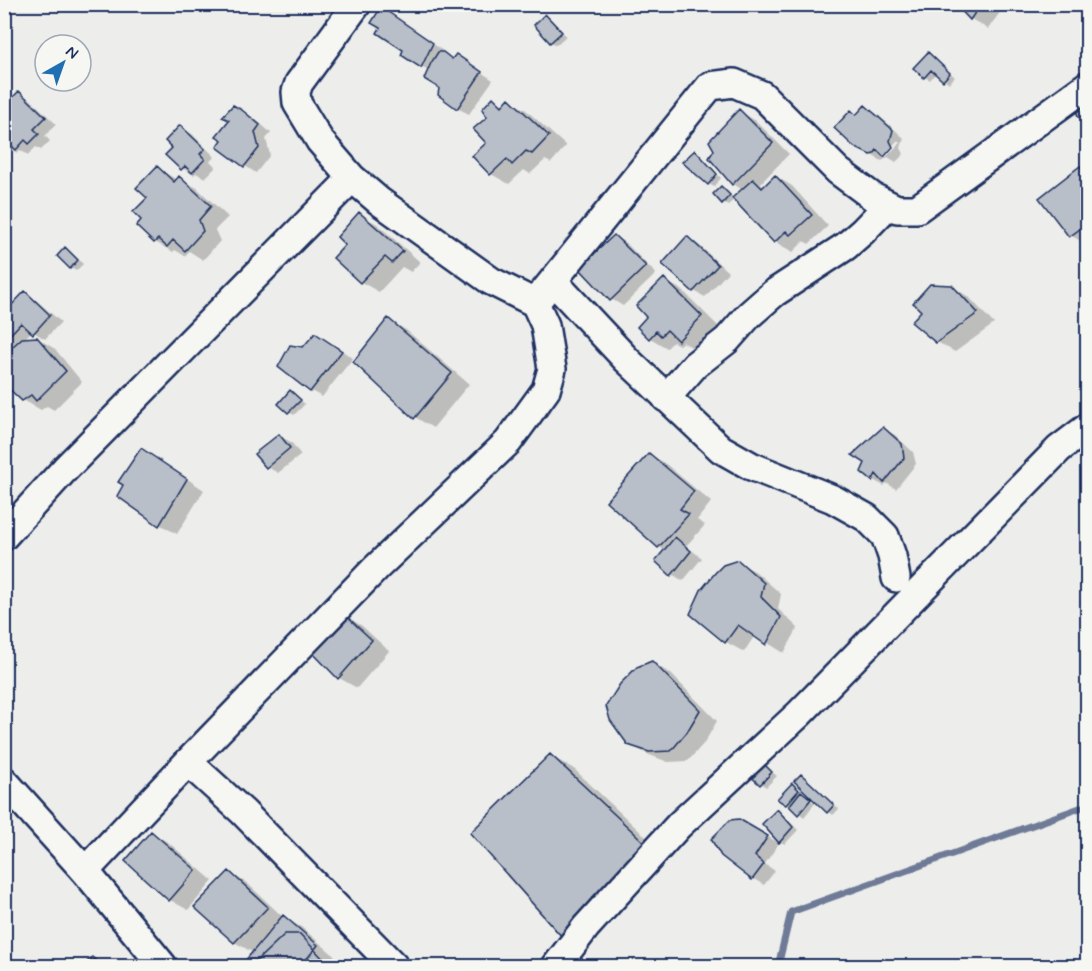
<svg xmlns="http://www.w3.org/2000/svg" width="1092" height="971" viewBox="0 0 1092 971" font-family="Mynerve,sans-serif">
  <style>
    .shadow { fill: #0003; fill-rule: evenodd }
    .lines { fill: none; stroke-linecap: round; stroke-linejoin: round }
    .stream { stroke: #6e7a96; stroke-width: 7 }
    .building { fill: #b9bfc8; stroke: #1b2f5e; stroke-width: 1.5 }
    .minor-casing { stroke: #1b2f5e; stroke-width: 32 }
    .minor { stroke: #f6f6f2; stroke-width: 27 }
  </style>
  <rect width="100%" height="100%" fill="#edeeec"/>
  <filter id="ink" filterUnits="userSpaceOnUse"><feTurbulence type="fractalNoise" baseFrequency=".0167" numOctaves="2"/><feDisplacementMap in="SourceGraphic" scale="12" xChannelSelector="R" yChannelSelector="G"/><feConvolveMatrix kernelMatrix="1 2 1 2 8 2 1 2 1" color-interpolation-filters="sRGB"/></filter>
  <g filter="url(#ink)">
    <path class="shadow" d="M957,4H1006L988,29L971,19Z
      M393,15L443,51L442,54L453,60L467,63L493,80L469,114L457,108L429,71L403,54L405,49Z
      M545,16L551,19L566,36L556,45L551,42Z
      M928,54L933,57L955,77L949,83L936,73L930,80L925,77Z
      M19,93L30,99L56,124L45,136L50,141L41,150L36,147L28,155L20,150L17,153L4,145V100L9,103Z
      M493,99L504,105L509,100L526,110L566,146L551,163L545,160L530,174L524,170L509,184L491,174L488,143Z
      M866,107L877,114L904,138L901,148L904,154L896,162L888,157L882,161L855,146L851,112L858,115ZM897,141L900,143L886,157H882Z
      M241,111L254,118L271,133L266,139L270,155L256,173L245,166L219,147Z
      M739,111L756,121L789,154L760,184L765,187L775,176L792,186L828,226L809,244L804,241L793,252L775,242L735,199L728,205L723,202L721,188L734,198L743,190L733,184Z
      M180,127L192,134L215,157L210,161L216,167L205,178L196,173L194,175L182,168Z
      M695,152L700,155L721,178L714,187L709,184L685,162Z
      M157,168L177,180L179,178L197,188L228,217L215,230L220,241L203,260L189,251L185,256L175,250L173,252L155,242L143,220Z
      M1081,168L1088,172V245L1070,235Z
      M359,214L377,224L420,262L411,272L402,267L379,292L361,282L335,258L347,244Z
      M614,236L626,243L656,274L623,306L611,299Z
      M688,238L699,245L728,272L705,297L694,291Z
      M65,249L71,252L83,264L76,271L71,268Z
      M664,280L682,290L719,327L696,350L683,342L679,345L673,342L667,348L650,338Z
      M951,286L969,297L994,324L955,352L937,342Z
      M25,293L36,300L61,322L45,339L32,331L23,340L37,338L55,349L82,382L54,410L47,406L41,410L23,400L4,382L13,359V352L4,347V315Z
      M389,320L406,330L469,384L433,428L415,417Z
      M327,341L353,358L322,397L311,391L303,348Z
      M291,392L305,404L294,415L289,412Z
      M884,429L895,435L913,452L916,464L896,489L886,483L884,486L873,480Z
      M279,436L291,442L301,455L278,473L267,467Z
      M142,450L159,460L204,490L177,534L159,524Z
      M650,454L667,465L711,502L697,520L705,525L686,546L702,558L683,581L672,574L666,551L659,547Z
      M738,562L756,572L781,594L778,609L798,628L784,653L755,635L744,652L726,642L692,614Z
      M344,615L362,626L389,651L357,688L339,678Z
      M652,663L670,673L717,721L705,742L688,761L668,762L647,754L629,744Z
      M551,756L574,769L667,857L587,950L564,936Z
      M760,762L777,776L766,787L749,773Z
      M806,779L839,809L833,815L817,801L804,817L780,798L792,784L813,802L815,800Z
      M777,811L782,814L798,830L785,844L780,842L765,824Z
      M739,820L779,843L765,864L775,871L764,885L752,878Z
      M152,833L169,843L213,881L188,910L170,900L127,861Z
      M229,873L247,883L284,918L301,927L335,956L331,961L337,966H253L247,961L254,953L234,942Z"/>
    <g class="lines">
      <path class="stream" d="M778,966L791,912L1088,805"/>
    </g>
    <path class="building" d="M955,4H981L970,20Z
      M381,7L433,43L421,68L401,55L403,50L377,33L380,28L371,23Z
      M545,14L562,32L550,43L534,25Z
      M438,52H443L452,59L456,54L482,72L457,109L438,95L439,88L424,79L431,63Z
      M928,52L950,73L943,81L931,70L924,78L913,68Z
      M1088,78V119L1078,117L1076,109Z
      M19,91L46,117L34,129L39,134L29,144L25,140L16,150L9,143L4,148V100L7,103Z
      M493,97L502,106L509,98L549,136L532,154L526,151L512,165L507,159L490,175L472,156L486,143L473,129L487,117L482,109Z
      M233,105L242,110L260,125L255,132L259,148L244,167L217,147L222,140L216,136L229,120L222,117Z
      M865,105L893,130L890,141L893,147L884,157L877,150L874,154L870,155L854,147L834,128L851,110L856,115Z
      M739,109L773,143L732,185L709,158L714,150L709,141Z
      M180,125L205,149L200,154L205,159L192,173L185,166L181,170L165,155L172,148L165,141Z
      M695,150L717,174L708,185L682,162Z
      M157,166L174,182L179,176L211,206L199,220L203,231L185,251L173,240L167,247L158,239L154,243L136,226L141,220L133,212L147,198L136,188Z
      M1080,166L1088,175V223L1069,237L1039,198Z
      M775,175L812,215L790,235L786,231L774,243L732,198L753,179L762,188Z
      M721,186L730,195L722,204L713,194Z
      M359,212L403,251L392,263L385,257L360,283L333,258L345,245L337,237Z
      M614,235L646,266L610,301L579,268Z
      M687,236L718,265L693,292L662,264Z
      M65,247L78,260L70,269L57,256Z
      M664,278L702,316L678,341L667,330L661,336L656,331L649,339L637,327L646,317L636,306Z
      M930,284L952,285L978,313L936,343L911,322L921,311L913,303Z
      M25,291L50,315L33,334L21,323L4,341V313Z
      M388,318L452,373L414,419L353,362Z
      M315,333L342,351L310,392L278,367L290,345L303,347Z
      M37,337L66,371L36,401L31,395L22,401L4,384L6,373L4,372V354L11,357L12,347L22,338Z
      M290,390L301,400L288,413L278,404Z
      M883,427L902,444L904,458L884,483L876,474L872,481L861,472L865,463L852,455Z
      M279,434L290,448L266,468L254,454Z
      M141,448L187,479L159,526L117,496L123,485L118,482Z
      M649,453L694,491L680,509L689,514L658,548L606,501Z
      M675,537L691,551L671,576L655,561Z
      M738,560L764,583L761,597L781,617L766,645L738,625L725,643L690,614L701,590L715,573L723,565Z
      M344,614L372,640L338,679L307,647Z
      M652,661L700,710L687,732L671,751L649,752L628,745L610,720L606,706L620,684L637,667Z
      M550,754L644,842L563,938L470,833Z
      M760,760L772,772L760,785L747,773Z
      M801,774L834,805L827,813L794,781Z
      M792,783L799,790L786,805L777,799Z
      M801,791L811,799L798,815L789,806Z
      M777,809L793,827L779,843L762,824Z
      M739,819L768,836L755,856L764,864L752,880L721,856L711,839L730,820Z
      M151,831L196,870L169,901L125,861Z
      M229,871L268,907L234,943L194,907Z
      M283,915L318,945L301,966H251L245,961Z
      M285,934H300L327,963L325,966H251Z
      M92,957L103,966H90L86,963Z"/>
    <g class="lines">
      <g class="minor-casing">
        <path id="minor" d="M553,281L627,360L721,449L751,466L833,499L867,518L885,536L892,556L896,578
          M535,303L710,86L734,83L762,95L838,171L873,197L897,209H917L1088,85
          M666,398L695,365L727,340L749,315L774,293L846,246L863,231L888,205
          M4,536L65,469L352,178
          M188,762L243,812L394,966
          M4,781L85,871L163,966
          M85,871L188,762L376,568L508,442L546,390L552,369L545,325L535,303L491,281L379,201L352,178L320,141L297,103L296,92L299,83L357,4
          M556,966L586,927L679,825L799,714L1059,449L1088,427"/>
      </g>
      <use href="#minor" class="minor"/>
    </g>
  </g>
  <rect width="1092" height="971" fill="none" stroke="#f6f6f2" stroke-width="24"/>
  <rect x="12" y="12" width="1068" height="947" fill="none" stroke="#1b2f5e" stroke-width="2" filter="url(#ink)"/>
  <g transform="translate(63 63) rotate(40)"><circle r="28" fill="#f6f6f2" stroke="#9ea6b7" stroke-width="1.5"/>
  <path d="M0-4.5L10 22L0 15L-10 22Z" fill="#1f6fb2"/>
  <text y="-9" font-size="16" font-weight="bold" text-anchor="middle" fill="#1b2f5e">N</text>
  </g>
</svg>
